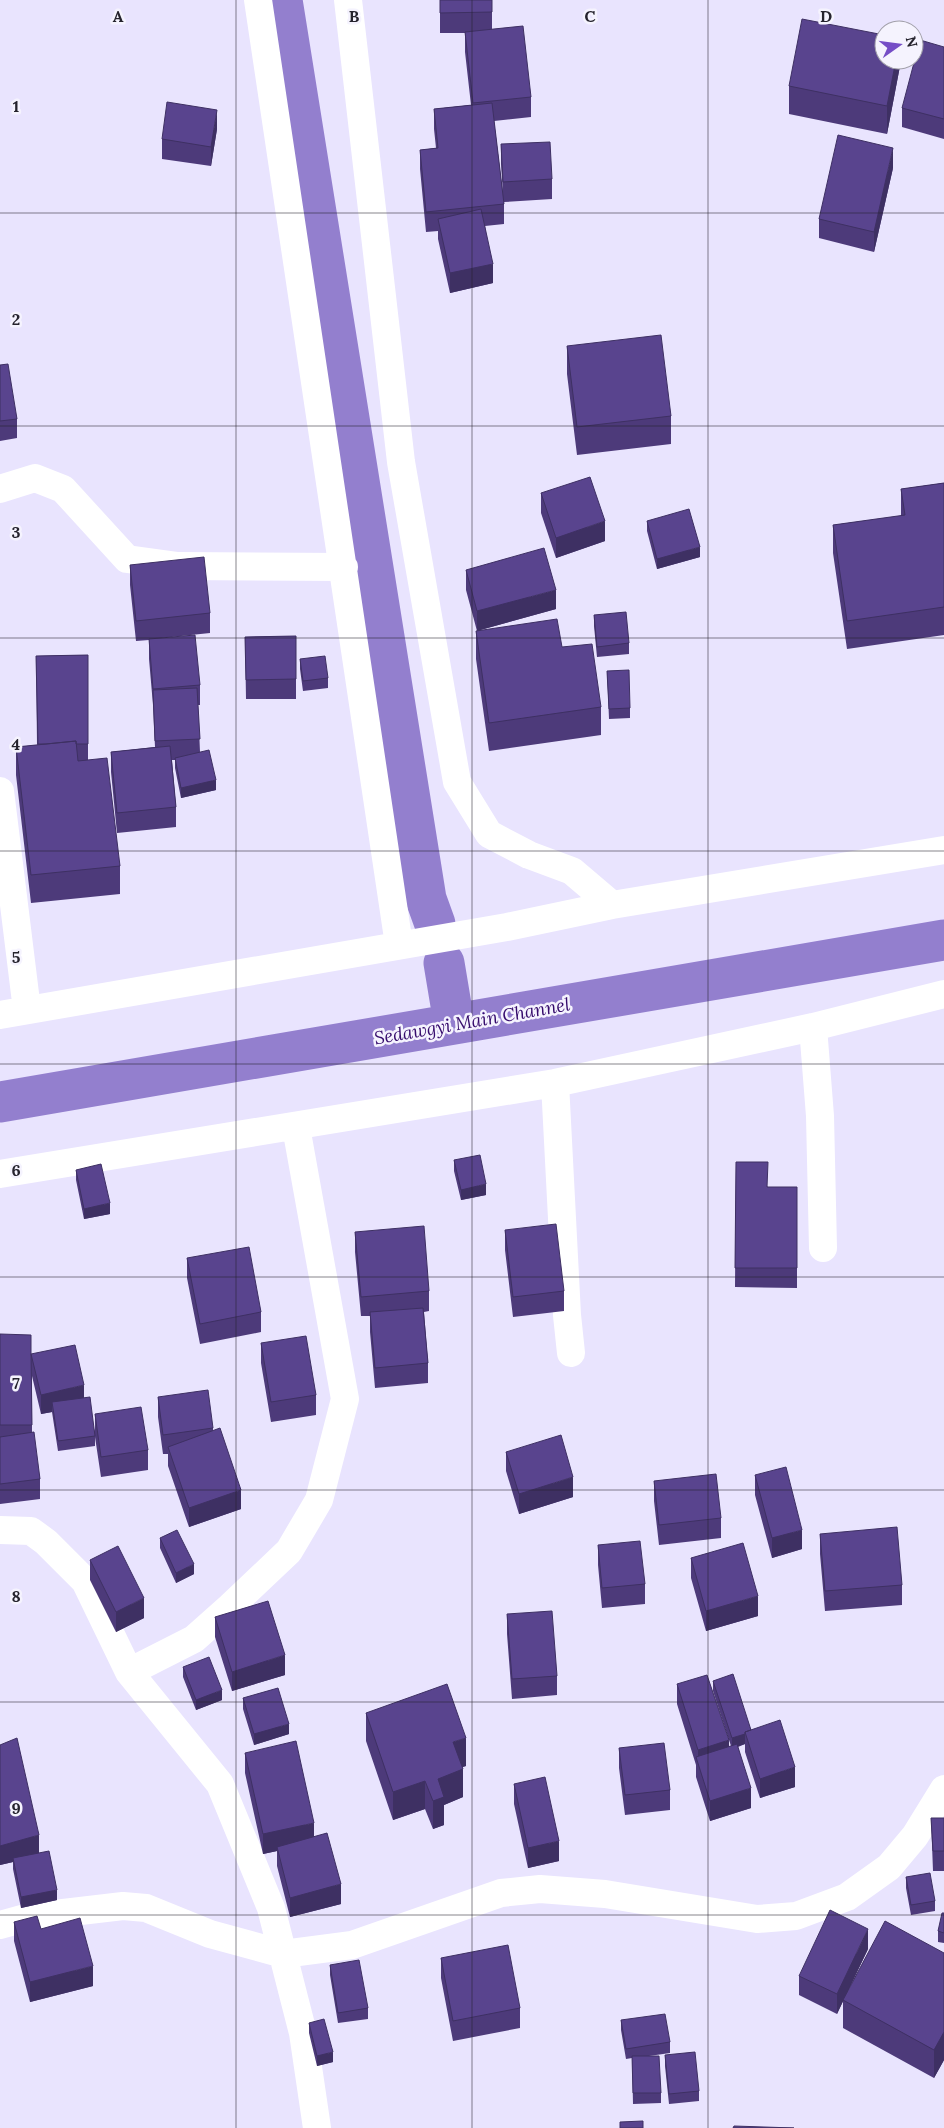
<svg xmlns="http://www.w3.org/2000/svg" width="944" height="2128" viewBox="0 0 944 2128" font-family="Lora,serif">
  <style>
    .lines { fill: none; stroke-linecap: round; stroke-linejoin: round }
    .canal { stroke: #937fce; stroke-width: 41 }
    .minor { stroke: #fff; stroke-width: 28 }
    .wall { fill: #4d3a7a }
    .shaded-wall { fill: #3e3063 }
    .building { fill: #59448e; stroke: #3e3063 }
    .grid { fill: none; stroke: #25232d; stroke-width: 1; stroke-opacity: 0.55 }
    .labels { text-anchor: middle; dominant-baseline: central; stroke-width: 5; stroke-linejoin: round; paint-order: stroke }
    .water-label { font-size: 18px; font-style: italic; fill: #350b6c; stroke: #f5f3fe }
    .grid-label { font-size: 16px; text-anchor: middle; font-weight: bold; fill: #25232d; stroke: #f5f3fe; stroke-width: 5; stroke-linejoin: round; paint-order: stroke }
  </style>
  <rect width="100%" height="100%" fill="#e9e4fe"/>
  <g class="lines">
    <path class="canal" d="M282,0L426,899L435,924
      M444,963L454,1023
      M0,1102L944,940"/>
    <path class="minor" d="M258,0L399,945
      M348,0L401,462L457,782L489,834L529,855L572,871L612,905
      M0,489L35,478L63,489L127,559L178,566L344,567
      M0,791L27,1010
      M0,1015L507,927L612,905L944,850
      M813,1027L820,1116L823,1248
      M555,1083L567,1315L571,1353
      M0,1174L555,1083L813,1027L944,994
      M0,1530L31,1531L46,1542L85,1581L129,1672L220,1784L271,1908L303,2033L317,2128
      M129,1672L194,1639L230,1607L289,1551L319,1500L345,1399L296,1127
      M0,1925L29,1917L123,1906L146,1908L210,1934L283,1954L352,1945L501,1893L540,1889L605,1894L757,1919L796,1916L847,1897L889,1867L915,1836L944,1789"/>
  </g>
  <path class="wall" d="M440,0H492V29L531,97V117L494,121L503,194L501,164V144L552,179V199L504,202V224L485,226L493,283L450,293L438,239V231L426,232L420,169V150L436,148L434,129V109L471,105L465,52V33H440Z
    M944,47V139L902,127V108Z
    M900,60V66L887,134L789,114V86Z
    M217,129L211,166L162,159V139Z
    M893,168L874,252L819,238V219Z
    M567,346L671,416V444L577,455L567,374Z
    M0,365L17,419V438L0,441Z
    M944,483V635L847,649L833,553V525L901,516V489Z
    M541,493L605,541L556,558L541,513Z
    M647,521L700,557L657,569L647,531Z
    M130,565L210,613V633L162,638L200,685V705H198L200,752L216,790L181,798L175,768V760H172L176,807V827L117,833L111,772V752L155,747L153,705L149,659V640L136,641L130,585Z
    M466,570L556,609L480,630L562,647L601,707V735L489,751L476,659V631H477L466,590Z
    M594,615L629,643V654L597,657L594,626Z
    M296,636V699H246L245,637Z
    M88,655V760L120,866V894L31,903L16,775V747L37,745L36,656Z
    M300,659L328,678V688L303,691L300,669Z
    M607,671L630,708V718L609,719Z
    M454,1160L486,1195L461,1200L454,1171Z
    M736,1162L768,1187H797V1288L735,1287Z
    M76,1170L110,1214L84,1219L76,1180Z
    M505,1230L564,1291V1311L513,1317L505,1250Z
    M355,1232L429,1291V1311L424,1312L428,1363V1383L375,1388L370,1332V1316H361L355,1252Z
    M187,1258L261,1312V1332L200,1344L187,1278Z
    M0,1334L31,1354L84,1398L95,1432V1414L148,1450V1470L101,1477L95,1437V1446L58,1451L52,1412L41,1414L32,1376V1433L40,1479V1499L0,1504Z
    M261,1343L316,1395V1415L271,1422L261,1363Z
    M158,1397L213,1428V1431L241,1509L189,1527L168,1466V1454H163L158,1417Z
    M506,1452L573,1497L519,1514L506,1471Z
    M755,1475L802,1549L772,1558L755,1495Z
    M654,1481L721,1518V1538L659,1545L654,1501Z
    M820,1534L902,1585V1605L825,1611L820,1554Z
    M160,1538L194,1574L176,1583L160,1548Z
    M598,1545L645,1584V1604L602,1608L598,1565Z
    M691,1558L758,1616L706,1631L691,1578Z
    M90,1560L144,1618L116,1632L90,1580Z
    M507,1614L557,1676V1695L512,1699L507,1634Z
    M215,1617L285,1675L232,1691L215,1637Z
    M183,1667L222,1700L196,1710L183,1677Z
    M713,1681L795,1787L760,1798L745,1752V1744L738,1747L751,1808L710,1821L696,1777V1765L677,1704V1684L729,1747L731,1746L713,1691Z
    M243,1698L289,1734L254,1745L243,1709Z
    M366,1713L466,1766L462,1767L463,1797L444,1805V1825L433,1829L425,1809L393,1820L366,1741Z
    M0,1745L39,1853L57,1900L21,1908L13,1869V1862L0,1865Z
    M619,1748L670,1790V1810L625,1815L619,1768Z
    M245,1753L314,1836L341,1904L290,1917L277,1866V1851L263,1854L245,1773Z
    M514,1784L559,1861L528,1868L514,1804Z
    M931,1818H944V1871H933Z
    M906,1877L935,1901V1911L911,1915L906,1888Z
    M944,1913V1943L938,1942V1931Z
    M14,1922L93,1986L30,2002L14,1941Z
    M868,1949L848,1991L944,1953V2060L934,2078L843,2028V2001L837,2014L799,1995V1976Z
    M441,1958L520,2008V2028L453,2041L441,1978Z
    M330,1965L368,2008V2019L338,2023L330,1975Z
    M621,2020L670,2042V2053L649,2056L661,2093V2103L633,2104L632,2058L626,2059L621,2030Z
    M309,2023L333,2062L317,2066L309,2033Z
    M665,2055L699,2091V2101L669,2104L665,2066Z"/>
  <path class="shaded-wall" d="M896,60H900V66L887,134V106Z
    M217,110V129L211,166V147Z
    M893,148V168L874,252V232Z
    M493,264V283L450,293V273Z
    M605,521V541L556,558V538Z
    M700,547V557L657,569V559Z
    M556,590V609L477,631V611Z
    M216,780V790L181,798V788Z
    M486,1184V1195L461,1200V1190Z
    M110,1203V1214L84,1219V1209Z
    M84,1385V1405L52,1402V1412L41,1414V1395Z
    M573,1477V1497L519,1514V1494Z
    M241,1490V1509L189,1527V1508Z
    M802,1530V1549L772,1558V1538Z
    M194,1564V1574L176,1583V1573Z
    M758,1596V1616L706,1631V1611Z
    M144,1598V1618L116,1632V1612Z
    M285,1655V1675L232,1691V1672Z
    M222,1690V1700L196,1710V1700Z
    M289,1724V1734L254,1745V1734Z
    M745,1734V1744L732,1748V1738Z
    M466,1738V1766L453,1770V1742Z
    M729,1740V1760L698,1762V1750Z
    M795,1767V1787L760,1798V1779Z
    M463,1769V1797L444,1805V1825L433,1829V1801L438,1779Z
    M425,1781V1809L393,1820V1792Z
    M751,1788V1808L710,1821V1801Z
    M314,1823V1843L277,1847V1851L263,1854V1834Z
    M39,1835V1855L13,1858V1862L0,1865V1846Z
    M559,1841V1861L528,1868V1848Z
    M341,1884V1904L290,1917V1898Z
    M57,1890V1900L21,1908V1897Z
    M868,1929V1949L837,2014V1994Z
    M93,1966V1986L30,2002V1982Z
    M944,2032V2060L934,2078V2050Z
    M333,2052V2062L317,2066V2056Z"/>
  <path class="building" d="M440,0H492V12L440,13Z
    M802,19L884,35V60H896L887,106L789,86Z
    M523,26L531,97L473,103L465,32Z
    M920,40L944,47V119L902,108Z
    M167,102L217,110L211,147L162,139Z
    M492,103L504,204L426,212L420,150L438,148L434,109Z
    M838,135L893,148L874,232L819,219Z
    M550,142L552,179L503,182L501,144Z
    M481,209L493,264L450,273L438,219Z
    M661,335L671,416L577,427L567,346Z
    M8,364L17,419L0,421V365Z
    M590,477L605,521L556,538L541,493Z
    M944,483V607L847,621L833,525L905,515L901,489Z
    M689,509L700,547L657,559L647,521Z
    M544,548L556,590L477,611L466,570Z
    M204,557L210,613L136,621L130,565Z
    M626,612L629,643L597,647L594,615Z
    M557,619L562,647L592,644L601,707L489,723L476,631Z
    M195,635L200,685L153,689L149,639Z
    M296,636V679L246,680L245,637Z
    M88,655V744H76V741L46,744H38L36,656Z
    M325,656L328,678L303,681L300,659Z
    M629,670L630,708L609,709L607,671Z
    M197,688L200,739L155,741L153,690Z
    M76,741L78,761L107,758L120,866L31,875L16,747Z
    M170,746L176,807L117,813L111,752Z
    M209,750L216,780L181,788L175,758Z
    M480,1155L486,1184L461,1190L454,1160Z
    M736,1162H768L767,1187H797V1268H735Z
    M101,1164L110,1203L84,1209L76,1170Z
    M556,1224L564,1291L513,1297L505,1230Z
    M424,1226L429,1291L361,1297L355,1232Z
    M249,1247L261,1312L200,1324L187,1258Z
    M423,1308L428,1363L375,1368L370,1312Z
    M0,1334L31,1335V1354L75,1345L84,1385L41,1395L31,1354L32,1425H0Z
    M306,1336L316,1395L271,1402L261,1343Z
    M208,1390L213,1428L163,1435L158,1397Z
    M90,1397L95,1436L58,1441L52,1402Z
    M141,1407L148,1450L101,1457L95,1414Z
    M220,1428L241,1490L189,1508L168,1447Z
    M34,1432L40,1479L0,1484V1437Z
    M561,1435L573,1477L519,1494L506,1452Z
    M786,1467L802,1530L772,1538L755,1475Z
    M716,1474L721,1518L659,1525L654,1481Z
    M897,1527L902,1585L825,1591L820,1534Z
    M177,1530L194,1564L176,1573L160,1538Z
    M640,1541L645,1584L602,1588L598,1545Z
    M743,1543L758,1596L706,1611L691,1558Z
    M118,1546L144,1598L116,1612L90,1560Z
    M268,1601L285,1655L232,1672L215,1617Z
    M552,1611L557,1676L512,1679L507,1614Z
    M209,1657L222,1690L196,1700L183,1667Z
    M733,1674L751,1730L745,1732V1734L732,1738L713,1681Z
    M707,1675L729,1740L698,1750L677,1684Z
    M447,1684L466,1738L453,1742L463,1769L438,1779L444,1797L433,1801L425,1781L393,1792L366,1713Z
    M278,1688L289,1724L254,1734L243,1698Z
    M780,1720L795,1767L760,1779L745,1732Z
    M17,1738L39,1835L0,1846V1745Z
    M296,1741L314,1823L263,1834L245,1753Z
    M664,1743L670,1790L625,1795L619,1748Z
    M737,1744L751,1788L710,1801L696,1757Z
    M545,1777L559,1841L528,1848L514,1784Z
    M931,1818H944V1851H933Z
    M327,1833L341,1884L290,1898L277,1847Z
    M49,1851L57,1890L21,1897L13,1858Z
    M930,1873L935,1901L911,1905L906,1877Z
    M830,1910L868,1929L837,1994L799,1976Z
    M942,1913H944V1933L938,1931Z
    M37,1916L41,1929L80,1918L93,1966L30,1982L14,1922Z
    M885,1921L944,1953V2032L934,2050L843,2000Z
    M508,1945L520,2008L453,2021L441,1958Z
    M359,1960L368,2008L338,2013L330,1965Z
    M665,2014L670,2042L626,2049L621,2020Z
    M324,2019L333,2052L317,2056L309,2023Z
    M695,2052L699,2091L669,2094L665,2055Z
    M632,2056H659L661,2093H633Z
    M643,2121V2128H620V2122Z
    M734,2126L794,2128H733Z"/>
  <path class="grid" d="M236,0V2128M472,0V2128M708,0V2128M0,213H944M0,426H944M0,638H944M0,851H944M0,1064H944M0,1277H944M0,1490H944M0,1702H944M0,1915H944"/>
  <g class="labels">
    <g class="water-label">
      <text transform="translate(472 1021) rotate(-10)">Sedawgyi Main Channel</text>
    </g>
  </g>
  <g class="grid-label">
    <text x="118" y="22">A</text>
    <text x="354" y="22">B</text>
    <text x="590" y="22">C</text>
    <text x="826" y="22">D</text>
    <text x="16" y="112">1</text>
    <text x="16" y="325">2</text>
    <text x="16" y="538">3</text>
    <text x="16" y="750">4</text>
    <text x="16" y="963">5</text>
    <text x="16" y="1176">6</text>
    <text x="16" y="1389">7</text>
    <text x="16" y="1602">8</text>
    <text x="16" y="1814">9</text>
  </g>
  <g transform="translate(899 45) rotate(76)"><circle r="24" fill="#f5f3fe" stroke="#a2a0aa"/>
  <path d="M0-4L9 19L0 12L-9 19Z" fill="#754dc6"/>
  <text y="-8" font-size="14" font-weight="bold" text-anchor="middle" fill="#25232d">N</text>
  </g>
</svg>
